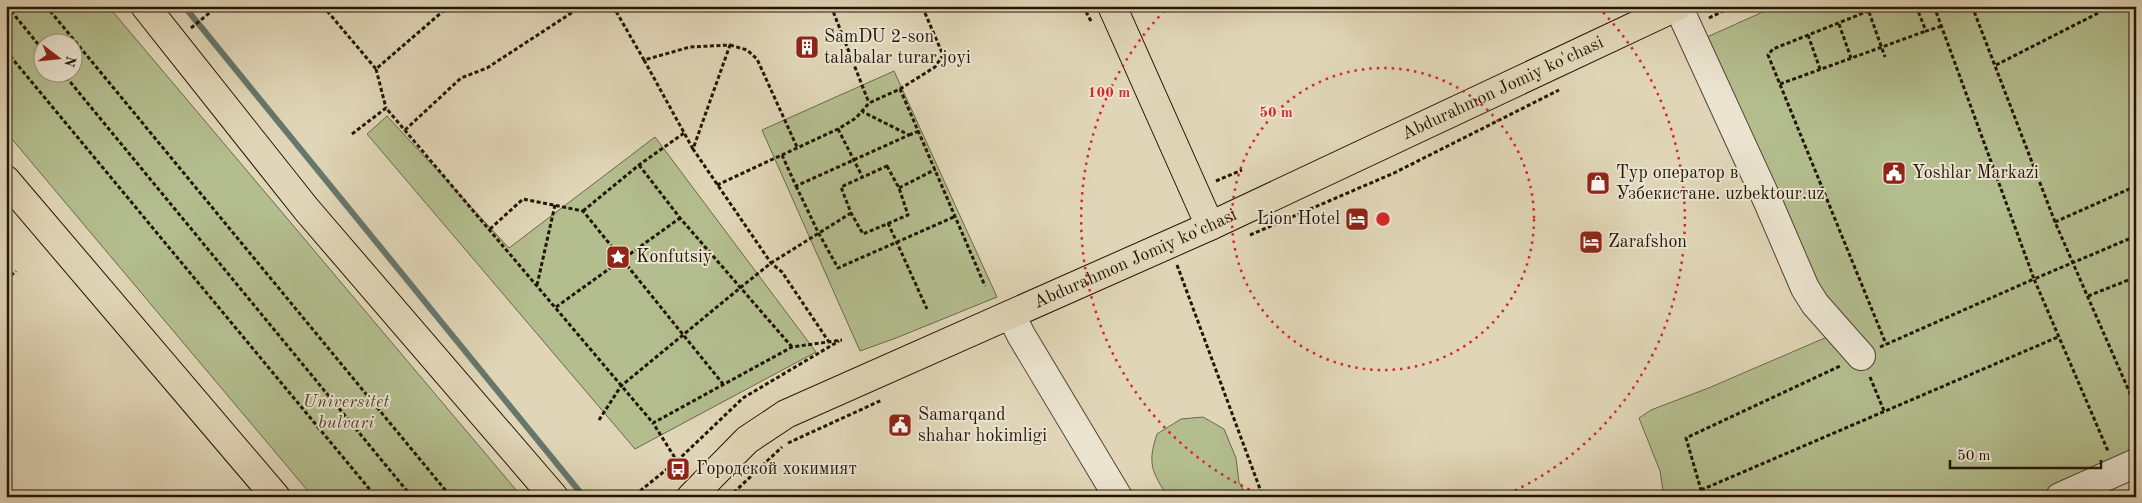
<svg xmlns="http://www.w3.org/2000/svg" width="2142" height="503" viewBox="0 0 2142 503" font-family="'Old Standard TT',serif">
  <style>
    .green { fill: #b3bd8e; stroke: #6a694a; fill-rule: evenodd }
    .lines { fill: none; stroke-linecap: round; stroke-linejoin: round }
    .stream { stroke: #66776d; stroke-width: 6 }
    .minor-casing { stroke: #524532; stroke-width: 30 }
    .major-casing { stroke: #221505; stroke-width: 30 }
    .path { stroke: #221505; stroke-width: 3; stroke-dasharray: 4 2.5; stroke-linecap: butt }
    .minor { stroke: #ebe4d0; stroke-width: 28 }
    .major { stroke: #e0d6b7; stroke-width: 28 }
    .ring { fill: none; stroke: #d62828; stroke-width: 2.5; stroke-dasharray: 2.5 5 }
    .labels { text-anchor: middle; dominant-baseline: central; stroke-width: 4; stroke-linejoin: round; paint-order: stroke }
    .poi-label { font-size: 18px; fill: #221505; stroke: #ebe4d0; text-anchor: start }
    .street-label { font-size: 18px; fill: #221505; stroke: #ebe4d0 }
    .park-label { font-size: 18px; font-style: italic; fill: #4e472e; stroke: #ebe4d0 }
    .centre { fill: #d62828; stroke: #ebe4d0; stroke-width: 2.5 }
    .ring-label { font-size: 15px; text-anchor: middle; font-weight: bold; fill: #d62828; stroke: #ebe4d0; stroke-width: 4; stroke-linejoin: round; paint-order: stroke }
  </style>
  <rect width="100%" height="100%" fill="#e0d6b7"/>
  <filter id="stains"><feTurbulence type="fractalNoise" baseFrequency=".004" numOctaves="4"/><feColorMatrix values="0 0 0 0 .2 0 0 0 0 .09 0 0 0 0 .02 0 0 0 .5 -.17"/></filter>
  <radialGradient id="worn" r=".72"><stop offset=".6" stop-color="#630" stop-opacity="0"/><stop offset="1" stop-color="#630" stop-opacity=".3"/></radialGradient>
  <path class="green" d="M6,6H108L522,497H313L6,132ZM42,42H72V72H42Z
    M1776,6H2136V456L2046,497H1664L1660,471L1639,418L1651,410L1711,387L1834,334L1707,37Z
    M894,71L997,297L896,338L860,351L762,130Z
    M387,116L509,248L655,137L816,352L635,449L367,134Z
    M1203,417L1224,429L1236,458L1239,482L1247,497H1168C1152,472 1147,464 1157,434L1181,419Z"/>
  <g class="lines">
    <path class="stream" d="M184,6L584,497"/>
    <g class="minor-casing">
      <path id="minor" d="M1678,6L1768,202L1805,288L1815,304L1861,356
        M1011,315L1021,335L1118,497
        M2060,497L2136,463"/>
    </g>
    <g class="major-casing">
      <g id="major">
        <path d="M145,6L307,210L554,497"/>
        <path d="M1112,6L1210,226"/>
        <path d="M6,180L276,497"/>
        <path id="s1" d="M691,497L747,440L786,414L1210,226L1678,6"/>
      </g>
    </g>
    <path class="path" d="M7,6L42,49
      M46,6L451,497
      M323,6L376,69L449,6
      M613,6L644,60L690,47L730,45L693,149L771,263L782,272L829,342
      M831,6L869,103
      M1083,6L1092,23
      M1881,6L1773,49L1768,55L1886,344
      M1916,6L1926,31L1942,26
      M1934,6L2034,279L2136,236
      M1972,6L2055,222L2136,407
      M1869,12L1885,57
      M1709,18L1733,6
      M1839,24L1851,58
      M191,28L218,6
      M1808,35L1820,69
      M730,45L747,50L757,59L797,147
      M6,51L376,497
      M644,60L693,149
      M1996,65L2112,6
      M376,69L386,108
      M62,72L412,497
      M1780,84L1926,31
      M900,89L935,67L943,55L922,6
      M838,129L862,176
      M405,130L461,78L487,68L582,6
      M352,134L386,108L653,423L792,347L842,340
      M909,135L919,131
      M782,155L796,186L909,135L863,112
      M639,165L680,218L792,347
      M887,166L899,188L908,215L863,234L851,213L841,187Z
      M1216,181L1242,170
      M717,185L838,129L856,118L869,103L900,89L985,286
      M796,186L818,232L838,268L956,216
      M899,188L936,169
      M583,211L639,165L684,133
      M2055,222L2136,186
      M888,223L927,309
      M490,229L523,199L583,211L723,384
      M1250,235L1394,173L1559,90
      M1177,265L1263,497
      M6,280L16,271
      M537,285L555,205
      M2088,296L2136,277
      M556,307L680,218
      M1880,347L2034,279L2108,451
      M1870,377L1884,411
      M599,420L621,386L740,288L771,263L851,213
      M788,443L882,400
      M677,461L743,398L839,341
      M1701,490L2058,337
      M635,495L677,461L653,423
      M729,497L782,447
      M1698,497L1701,490L1686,438L1840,366"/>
    <use href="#minor" class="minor"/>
    <use href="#major" class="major"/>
  </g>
  <g class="ring">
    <circle cx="1383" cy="219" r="151"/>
    <path d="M1263 496A302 302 0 0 1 1168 7M1598 7A302 302 0 0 1 1503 496"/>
  </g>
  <defs>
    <g id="building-square" transform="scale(1.25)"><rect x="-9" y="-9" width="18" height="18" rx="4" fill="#8f2418" stroke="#ebe4d0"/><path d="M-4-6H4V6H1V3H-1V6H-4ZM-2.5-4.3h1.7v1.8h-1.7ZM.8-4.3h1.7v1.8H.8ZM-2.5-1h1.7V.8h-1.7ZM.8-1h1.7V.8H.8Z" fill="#fff"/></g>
    <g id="civic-square" transform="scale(1.25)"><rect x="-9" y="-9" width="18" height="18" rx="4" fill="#8f2418" stroke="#ebe4d0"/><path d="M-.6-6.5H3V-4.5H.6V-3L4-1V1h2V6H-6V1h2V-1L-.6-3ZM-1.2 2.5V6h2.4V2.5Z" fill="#fff"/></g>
    <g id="shop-square" transform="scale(1.25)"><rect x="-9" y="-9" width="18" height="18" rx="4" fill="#8f2418" stroke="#ebe4d0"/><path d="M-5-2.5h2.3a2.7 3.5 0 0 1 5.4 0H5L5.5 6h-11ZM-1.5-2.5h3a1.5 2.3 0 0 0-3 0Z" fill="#fff"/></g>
    <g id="hotel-square" transform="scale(1.25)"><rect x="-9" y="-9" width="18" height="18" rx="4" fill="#8f2418" stroke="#ebe4d0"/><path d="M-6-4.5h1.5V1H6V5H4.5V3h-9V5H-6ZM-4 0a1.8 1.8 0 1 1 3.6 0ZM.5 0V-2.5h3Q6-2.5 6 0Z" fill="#fff"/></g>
    <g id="sight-square" transform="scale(1.25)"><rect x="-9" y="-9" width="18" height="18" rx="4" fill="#8f2418" stroke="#ebe4d0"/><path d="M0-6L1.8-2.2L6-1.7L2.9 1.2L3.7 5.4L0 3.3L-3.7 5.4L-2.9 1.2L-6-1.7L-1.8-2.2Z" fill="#fff"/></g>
    <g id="bus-square" transform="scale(1.25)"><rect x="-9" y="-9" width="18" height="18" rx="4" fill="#8f2418" stroke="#ebe4d0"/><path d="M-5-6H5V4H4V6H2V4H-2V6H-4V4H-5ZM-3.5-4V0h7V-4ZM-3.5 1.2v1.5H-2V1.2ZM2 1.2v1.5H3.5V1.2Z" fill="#fff"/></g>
  </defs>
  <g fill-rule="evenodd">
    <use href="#building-square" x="807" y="47"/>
    <use href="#civic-square" x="1894" y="173"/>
    <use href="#shop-square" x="1598" y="183"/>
    <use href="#hotel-square" x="1357" y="219"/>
    <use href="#hotel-square" x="1591" y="242"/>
    <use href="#sight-square" x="618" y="257"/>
    <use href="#civic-square" x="900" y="425"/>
    <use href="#bus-square" x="678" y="469"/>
  </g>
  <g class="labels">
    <g class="poi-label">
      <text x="824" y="37">SamDU 2-son<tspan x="824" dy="21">talabalar turar joyi</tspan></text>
      <text x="1616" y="173">Тур оператор в<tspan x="1616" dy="21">Узбекистане. uzbektour.uz</tspan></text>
      <text x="1912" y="173">Yoshlar Markazi</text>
      <text x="1340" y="219" text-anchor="end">Lion Hotel</text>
      <text x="1608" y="242">Zarafshon</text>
      <text x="636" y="257">Konfutsiy</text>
      <text x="918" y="415">Samarqand<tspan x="918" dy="21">shahar hokimligi</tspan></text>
      <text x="696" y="469">Городской хокимият</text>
    </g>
    <g class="street-label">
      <text stroke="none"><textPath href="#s1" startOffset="914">Abdurahmon Jomiy ko'chasi</textPath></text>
      <text stroke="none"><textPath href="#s1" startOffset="509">Abdurahmon Jomiy ko'chasi</textPath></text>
    </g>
    <g class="park-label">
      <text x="346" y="402">Universitet<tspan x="346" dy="21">bulvari</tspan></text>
    </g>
  </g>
  <circle cx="1383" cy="219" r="8" class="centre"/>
  <g class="ring-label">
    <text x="1109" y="97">100 m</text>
    <text x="1276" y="117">50 m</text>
  </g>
  <rect width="2142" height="503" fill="none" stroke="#e0d6b7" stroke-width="25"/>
  <rect x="8" y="8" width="2127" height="488" fill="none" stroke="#221505" stroke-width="2.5"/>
  <rect x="12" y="12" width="2117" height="478" fill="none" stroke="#221505"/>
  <g transform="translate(58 58) rotate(106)"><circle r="24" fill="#ebe4d0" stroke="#9b917f"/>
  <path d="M0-4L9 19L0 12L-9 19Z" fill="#8f2418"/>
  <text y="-8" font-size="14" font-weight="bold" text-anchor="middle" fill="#221505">N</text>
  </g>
  <path d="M1950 460v8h151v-8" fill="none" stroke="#221505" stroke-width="2.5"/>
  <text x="1957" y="460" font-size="15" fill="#221505" stroke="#ebe4d0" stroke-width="4" paint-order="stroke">50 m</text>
  <rect width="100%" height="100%" filter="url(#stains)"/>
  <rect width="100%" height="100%" fill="url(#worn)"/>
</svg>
